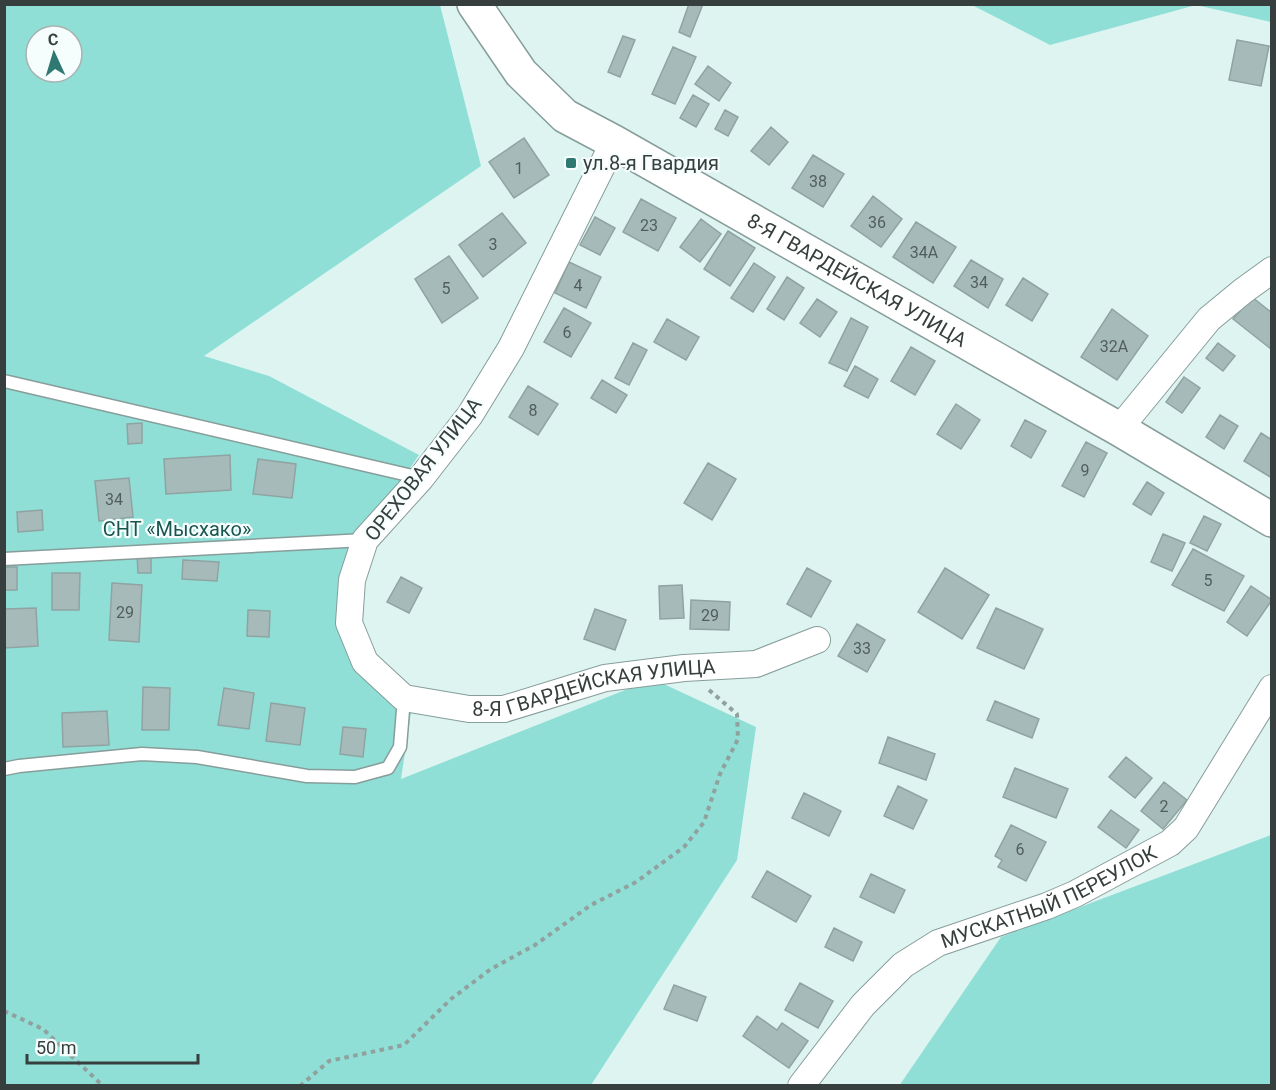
<svg xmlns="http://www.w3.org/2000/svg" width="1276" height="1090" viewBox="0 0 1276 1090" font-family="Roboto,sans-serif">
  <style>
    .green { fill: #8fdfd7; fill-rule: evenodd }
    .building { fill: #a6bbb9; stroke: #8fa4a2; stroke-width: 1.5 }
    .lines { fill: none; stroke-linecap: round; stroke-linejoin: round }
    .lane-casing { stroke: #879d9a; stroke-width: 15 }
    .street-casing { stroke: #879d9a; stroke-width: 28 }
    .secondary-casing { stroke: #879d9a; stroke-width: 36 }
    .path { stroke: #90a19e; stroke-width: 4; stroke-dasharray: 4.5 4.5; stroke-linecap: butt }
    .lane { stroke: #fff; stroke-width: 12 }
    .street { stroke: #fff; stroke-width: 26 }
    .secondary { stroke: #fff; stroke-width: 33 }
    .poi-dot { fill: #307872; stroke: #f5fefd; stroke-width: 2 }
    .labels { text-anchor: middle; dominant-baseline: central; stroke-width: 4.5; stroke-linejoin: round; paint-order: stroke }
    .number-label { font-size: 16px; fill: #525e5c }
    .poi-label { font-size: 20px; fill: #363f3d; stroke: #f5fefd; text-anchor: start }
    .street-label { font-size: 20px; fill: #363f3d; stroke: #f5fefd }
    .park-label { font-size: 20px; fill: #1a5550; stroke: #f5fefd }
  </style>
  <rect width="100%" height="100%" fill="#ddf4f1"/>
  <path class="green" d="M5,5H440L481,166L204,356L269,376L419,455L354,550L364,675L411,712L401,779L653,679L756,727L737,860L591,1085L5,1086ZM36,36H72V72H36Z
    M972,5H1271V22L1196,5L1050,45Z
    M1271,835V1085L899,1086L1001,937Z"/>
  <path class="building" d="M689,4H703L690,37L679,32Z
    M623,36L635,40L620,77L608,72Z
    M1237,40L1269,46L1261,86L1229,80Z
    M673,47L696,57L675,104L652,94Z
    M708,66L731,83L719,101L695,84Z
    M693,95L709,104L696,127L680,118Z
    M725,110L738,117L728,136L715,129Z
    M771,127L788,142L769,165L751,151Z
    M524,138L549,175L514,198L489,162Z
    M813,155L844,174L823,207L792,188Z
    M873,196L902,219L881,247L851,226Z
    M641,199L676,218L658,251L623,232Z
    M502,213L526,243L483,277L459,245Z
    M595,217L615,228L600,255L580,245Z
    M701,219L721,234L700,262L680,247Z
    M916,222L956,247L933,283L893,257Z
    M728,231L755,248L730,286L704,269Z
    M449,256L478,298L442,323L415,279Z
    M971,260L1003,279L988,308L954,286Z
    M569,262L601,277L586,308L555,293Z
    M754,263L775,277L753,312L731,298Z
    M787,277L804,288L784,320L767,309Z
    M1023,278L1048,294L1032,321L1006,305Z
    M1252,297L1272,313L1271,349L1233,319Z
    M817,299L837,312L820,337L800,323Z
    M564,308L591,323L571,357L544,342Z
    M1112,309L1148,336L1117,380L1081,357Z
    M851,318L868,327L847,371L829,363Z
    M667,319L699,337L686,360L654,342Z
    M633,343L647,350L629,385L615,378Z
    M1218,343L1235,356L1223,371L1206,358Z
    M911,347L935,361L915,395L891,381Z
    M855,366L878,379L868,398L844,386Z
    M1184,377L1200,388L1182,413L1166,402Z
    M602,380L627,395L616,413L591,398Z
    M528,386L558,404L538,435L509,417Z
    M956,404L980,420L961,449L937,434Z
    M1220,415L1238,426L1224,449L1206,437Z
    M1025,420L1046,431L1031,458L1011,446Z
    M142,423V443L128,444L127,424Z
    M1261,433L1272,440V478L1244,461Z
    M1086,442L1107,453L1084,497L1062,486Z
    M230,455L231,490L166,494L164,459Z
    M258,459L296,464L292,498L253,494Z
    M708,463L736,479L712,520L684,503Z
    M129,478L133,517L99,521L95,481Z
    M1147,482L1164,493L1151,515L1133,504Z
    M42,510L43,530L18,532L17,512Z
    M1204,516L1221,524L1207,551L1190,543Z
    M1163,534L1185,543L1172,571L1151,562Z
    M1193,549L1244,576L1224,611L1172,585Z
    M151,553V573H138L137,554Z
    M183,560L219,562L217,581L182,579Z
    M4,567H17V590H4Z
    M807,568L831,581L811,617L787,604Z
    M945,568L989,595L962,639L918,612Z
    M52,573H80L79,610H52Z
    M401,577L422,588L409,613L387,602Z
    M112,583L142,585L139,642L109,640Z
    M682,585L684,618L660,619L659,586Z
    M1251,586L1272,600L1247,636L1227,622Z
    M691,600L730,602L729,630L690,629Z
    M36,608L38,646L4,648V609Z
    M996,608L1043,629L1024,669L977,648Z
    M595,609L626,620L615,650L584,639Z
    M248,610L270,611L269,637L247,636Z
    M857,624L885,640L867,672L838,656Z
    M143,687L170,688L169,730H142Z
    M224,688L254,693L249,729L218,725Z
    M995,701L1039,719L1032,738L987,720Z
    M271,703L305,708L300,745L266,741Z
    M107,711L109,745L63,747L62,713Z
    M343,727L366,729L363,757L340,754Z
    M888,737L935,754L926,780L879,763Z
    M1126,757L1152,778L1135,798L1109,777Z
    M1015,768L1068,789L1056,818L1003,797Z
    M1164,782L1187,800L1163,829L1141,811Z
    M898,786L927,800L913,829L884,816Z
    M804,793L841,811L829,836L792,818Z
    M1111,810L1139,830L1126,848L1098,827Z
    M1011,825L1046,842L1026,881L998,867L1002,860L995,856Z
    M767,871L811,896L796,922L752,897Z
    M871,874L905,890L894,913L860,897Z
    M834,928L862,942L853,961L825,947Z
    M800,983L833,1001L818,1028L785,1010Z
    M674,985L706,997L697,1021L664,1009Z
    M757,1016L777,1030L782,1023L808,1041L789,1068L743,1036Z"/>
  <g class="lines">
    <g class="lane-casing">
      <path id="lane" d="M4,381L421,478
        M4,559L365,540
        M4,769L19,766L142,754L197,757L307,776L355,777L388,768L400,747L404,698"/>
    </g>
    <g class="street-casing">
      <g id="street">
        <path id="s1" d="M614,142L511,348L470,415L421,478L365,540L352,580L349,623L365,662L404,698L469,709H504L605,678L684,668L756,664L817,640"/>
        <path d="M1119,429L1209,319L1243,291L1272,270"/>
        <path id="s2" d="M801,1086L863,1005L903,965L938,943L1047,906L1075,894L1170,843L1186,828L1272,688"/>
      </g>
    </g>
    <g class="secondary-casing">
      <g id="secondary">
        <path id="s3" d="M474,4L521,73L565,116L614,142L1119,429L1272,520"/>
      </g>
    </g>
    <path class="path" d="M4,1011L43,1029L103,1086
      M300,1086L329,1061L404,1045L451,999L491,969L535,945L591,905L636,882L684,847L704,822L720,774L738,739L737,714L709,690"/>
    <use href="#lane" class="lane"/>
    <use href="#street" class="street"/>
    <use href="#secondary" class="secondary"/>
  </g>
  <rect class="poi-dot" x="565" y="157" width="12" height="12" rx="3"/>
  <g class="labels">
    <g class="number-label">
      <text x="519" y="168">1</text>
      <text x="818" y="181">38</text>
      <text x="877" y="222">36</text>
      <text x="649" y="225">23</text>
      <text x="493" y="244">3</text>
      <text x="924" y="252">34А</text>
      <text x="979" y="282">34</text>
      <text x="578" y="285">4</text>
      <text x="446" y="288">5</text>
      <text x="567" y="332">6</text>
      <text x="1114" y="346">32А</text>
      <text x="533" y="410">8</text>
      <text x="1085" y="470">9</text>
      <text x="114" y="499">34</text>
      <text x="1208" y="580">5</text>
      <text x="125" y="612">29</text>
      <text x="710" y="615">29</text>
      <text x="862" y="648">33</text>
      <text x="1164" y="806">2</text>
      <text x="1020" y="849">6</text>
    </g>
    <g class="poi-label">
      <text x="583" y="163">ул.8-я Гвардия</text>
    </g>
    <g class="street-label">
      <text stroke="none"><textPath href="#s3" startOffset="480">8-Я ГВАРДЕЙСКАЯ УЛИЦА</textPath></text>
      <text transform="translate(423 469) rotate(-52)">ОРЕХОВАЯ УЛИЦА</text>
      <text stroke="none"><textPath href="#s1" startOffset="846">8-Я ГВАРДЕЙСКАЯ УЛИЦА</textPath></text>
      <text stroke="none"><textPath href="#s2" startOffset="320">МУСКАТНЫЙ ПЕРЕУЛОК</textPath></text>
    </g>
    <g class="park-label">
      <text x="177" y="529">СНТ «Мысхако»</text>
    </g>
  </g>
  <rect width="1276" height="1090" fill="none" stroke="#363f3d" stroke-width="12"/>
  <g transform="translate(54 54) rotate(356)"><circle r="28" fill="#f5fefd" stroke="#a9b2b0" stroke-width="1.5"/>
  <path d="M0-4.5L10 22L0 15L-10 22Z" fill="#307872"/>
  <text y="-9" font-size="16" font-weight="bold" text-anchor="middle" fill="#363f3d">С</text>
  </g>
  <path d="M27 1054v9h171v-9" fill="none" stroke="#363f3d" stroke-width="3"/>
  <text x="36" y="1054" font-size="18" fill="#363f3d" stroke="#f5fefd" stroke-width="4.5" paint-order="stroke">50 m</text>
</svg>
